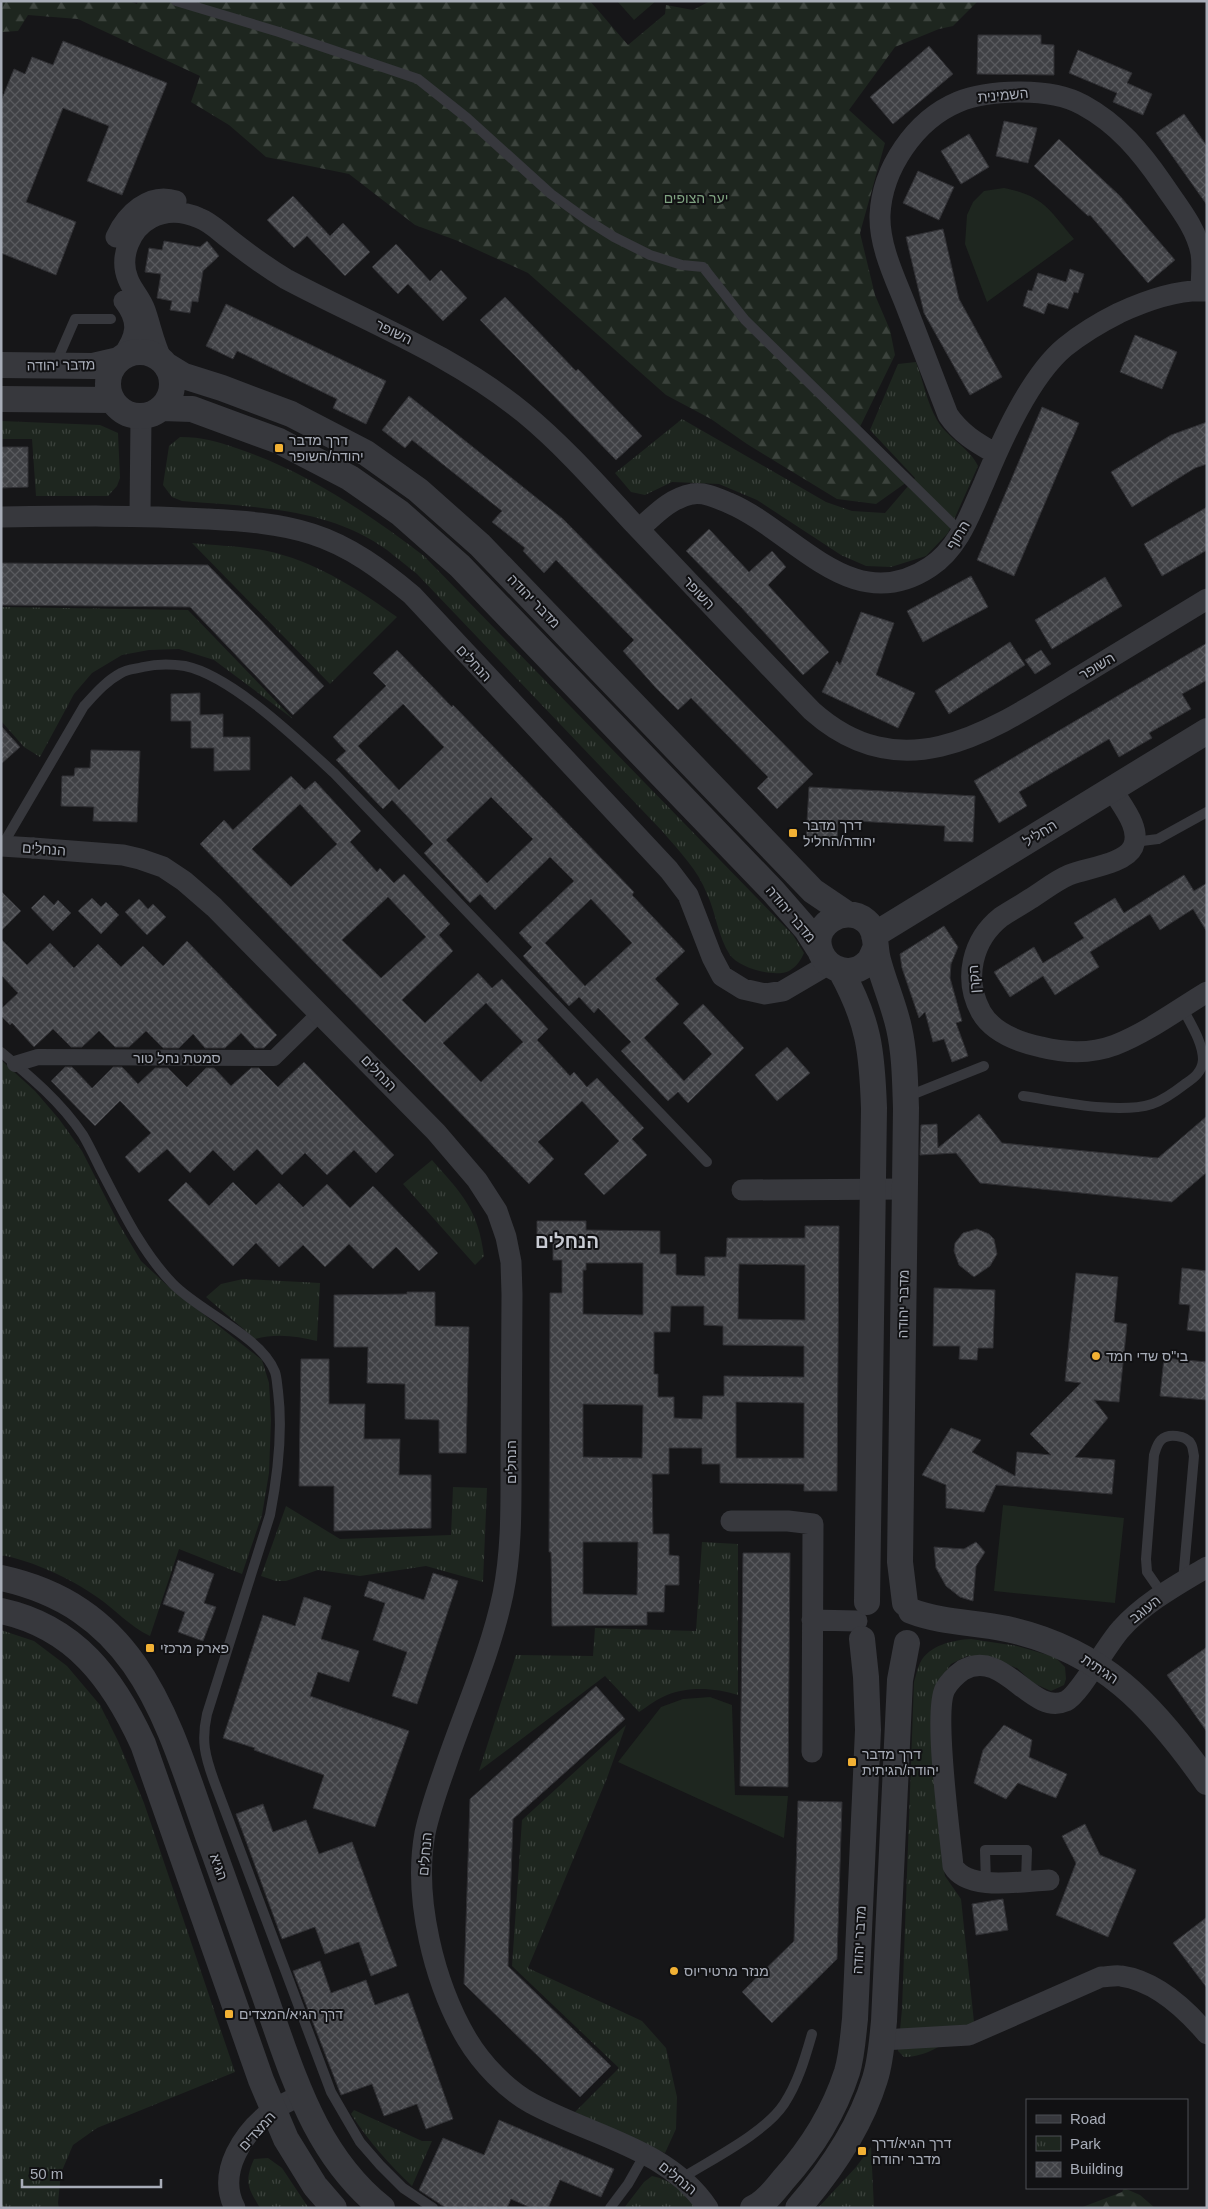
<svg xmlns="http://www.w3.org/2000/svg" width="1208" height="2209" viewBox="0 0 1208 2209" font-family="Arial,'Noto Sans Hebrew',sans-serif">
  <style>
    .grass { fill: #1e261f }
    .forest { fill: url(#forest-firs) }
    .park { fill: url(#park-tufts) }
    .building { fill: url(#building-cross-hatch); stroke: #303034; fill-rule: evenodd }
    .lines { fill: none; stroke-linecap: round; stroke-linejoin: round }
    .service { stroke: #37383d; stroke-width: 10 }
    .pedestrian { stroke: #37383d; stroke-width: 16 }
    .minor { stroke: #37383d; stroke-width: 21 }
    .tertiary { stroke: #37383d; stroke-width: 26 }
    .minor-bridge { stroke: #37383d; stroke-width: 21 }
    .poi-dot { fill: #f2b134; stroke: #111113; stroke-width: 2 }
    .labels { text-anchor: middle; dominant-baseline: central; stroke-width: 4; stroke-linejoin: round; paint-order: stroke }
    .street-label { font-size: 14px; fill: #a8adb8; stroke: #111113 }
    .park-label { font-size: 14px; fill: #7fa381; stroke: #111113 }
    .poi-label { font-size: 14px; fill: #a8adb8; stroke: #111113; text-anchor: start }
    .district-label { font-size: 19px; font-weight: bold; fill: #c9ccd4; stroke: #111113 }
  </style>
  <defs>
    <pattern id="forest-firs" width="22" height="20" patternUnits="userSpaceOnUse" patternTransform="scale(1.25)"><rect width="22" height="20" fill="#1e261f"/><path d="M5 1l3.5 6h-7zM16 11l3.5 6h-7z" fill="#3c433d"/></pattern>
    <pattern id="park-tufts" width="24" height="20" patternUnits="userSpaceOnUse" patternTransform="scale(1.25)"><rect width="24" height="20" fill="#1e261f"/><path d="M3 7l-1-3M5 7V3M7 7l1-3M15 17l-1-3M17 17v-4M19 17l1-3" fill="none" stroke="#3c433d"/></pattern>
    <pattern id="building-cross-hatch" width="8" height="8" patternUnits="userSpaceOnUse" patternTransform="scale(1.25)"><rect width="8" height="8" fill="#404145"/><path d="M0 0l8 8M0 8l8-8" fill="none" stroke="#595a5e"/></pattern>
  </defs>
  <rect width="100%" height="100%" fill="#161618"/>
  <path class="grass" d="M617,1H656L634,20Z
    M1004,188C1044,196 1049,210 1074,239L987,302L965,244L967,215L973,202L984,191Z
    M1003,1505L1124,1518L1115,1603L994,1591Z
    M710,1697L732,1705L735,1795L788,1796L784,1838L618,1762L661,1707L683,1699Z"/>
  <path class="forest" d="M1,1H129L137,4L138,1H590L628,45L665,14L666,5L693,10L710,1H978L953,26L939,29L895,47L849,110L885,143L860,233L875,295L890,330L895,355L857,433L907,482L876,504L837,499L747,444L711,419L666,395L528,273L458,241L415,225L349,174L266,157L229,125L191,102L200,76L78,19L28,15L18,31L1,32Z
    M1124,2188L1140,2195L1155,2208H1080L1122,2192Z"/>
  <path class="park" d="M916,362C923,380 927,403 937,420C948,439 969,447 978,466L948,533L926,556L891,567L866,566L841,555L757,500L719,484L672,482L645,495L631,492L615,473L682,419L826,502L852,511L885,513L915,478L870,430L898,364Z
    M1,421L100,425L118,433L120,478L117,486L108,496H36L32,439H1Z
    M180,437C203,437 215,441 236,448C306,471 366,512 424,556L793,935L804,953C801,960 796,967 789,971C775,978 739,968 730,955C718,937 716,913 707,894C698,870 679,851 663,832L417,574C407,566 397,558 387,550C328,507 251,507 182,501L172,497L163,485L169,446Z
    M192,543C219,546 249,546 276,553C321,565 359,590 397,617L330,684Z
    M1,607L188,610L293,719L214,660L179,649L149,650L122,655L92,673L74,694L40,757L24,747L1,721Z
    M1,1060L35,1091L59,1119L82,1151L119,1224L141,1261L169,1287L262,1360L269,1383L271,1420L269,1473L262,1515L242,1574L179,1549L150,1636C130,1627 115,1609 97,1597C70,1578 33,1561 1,1555Z
    M432,1160C462,1194 478,1209 484,1256L475,1265L403,1184Z
    M243,1279L320,1283L317,1341C297,1336 276,1333 255,1339L206,1297L221,1284Z
    M453,1487L487,1488L483,1582L426,1566L360,1576L318,1570L286,1581H276L261,1576L286,1506L340,1539L451,1535Z
    M702,1542L738,1544V1695C716,1688 689,1686 667,1695C657,1699 648,1706 639,1712L605,1676L479,1771L516,1655L593,1656L595,1628L696,1631Z
    M1,1630L34,1641L67,1666L100,1705L118,1741L144,1803L235,2072L97,2128L73,2145L61,2173L58,2203L59,2208H1Z
    M971,1639L1017,1646L1055,1657L1065,1667L1066,1679L1064,1685L1051,1691L1033,1683L1017,1668L983,1656H967L951,1664L939,1681L942,1860L945,1876L961,1899L974,2022C952,2037 932,2057 904,2057L898,2051L902,2009L914,1682C916,1676 917,1669 920,1663C929,1645 953,1640 971,1639Z
    M626,1725L607,1778L528,1968L642,2021L666,2048L677,2097L676,2129L665,2153L575,2112L619,2068L512,1966L522,1820Z
    M354,2110L422,2141H432L412,2186C389,2164 369,2142 351,2114Z
    M871,2147L874,2208H818L856,2167Z
    M268,2158L282,2168L308,2207L260,2208C248,2188 244,2182 254,2159Z
    M652,2176C671,2180 686,2192 696,2208H624L644,2182Z"/>
  <path class="building" d="M978,35H1041V44L1054,45V75L977,74Z
    M63,41L167,83L122,195L87,181L109,126L63,108L26,202L76,222L56,275L1,253V101L14,69L25,74L32,57L53,65Z
    M929,46L953,74L893,124L870,97Z
    M1078,50L1132,73L1127,83L1152,94L1143,115L1113,102L1117,93L1069,73Z
    M1184,114L1207,146V205L1156,133Z
    M1004,121L1037,128L1028,163L996,156Z
    M969,134L989,167L961,184L941,151Z
    M1059,139L1120,196L1175,260L1148,283L1090,215L1088,216L1034,166Z
    M918,171L954,187L939,220L903,203Z
    M293,196L330,236L343,223L370,252L345,276L307,236L294,248L267,220Z
    M943,229L959,299L1002,377L970,395L924,313L906,237Z
    M164,241L200,247L207,241L219,256L203,271L198,302L192,301L190,313L170,310L172,301L157,298L161,274L145,272L149,248L162,250Z
    M396,244L430,281L441,270L467,298L443,321L408,284L398,294L372,267Z
    M1070,269L1084,274L1078,293L1074,292L1068,309L1048,303L1044,314L1023,306L1028,290L1032,291L1038,273L1066,282Z
    M505,297L576,371L578,369L642,436L616,460L480,320Z
    M226,304L386,381L366,424L333,408L337,399L237,351L233,359L206,346Z
    M1135,335L1177,352L1162,389L1120,372Z
    M409,396L563,519L813,774L777,809L757,788L768,777L691,698L678,710L656,688L623,651L634,640L556,560L544,573L523,551L525,548L492,522L502,511L412,440L405,448L382,430Z
    M1042,407L1079,423L1014,576L977,560Z
    M1207,422V464L1195,468L1132,507L1111,472L1171,435Z
    M1,447H28V487L1,488Z
    M1207,507V550L1162,576L1144,544Z
    M709,529L749,572L772,551L786,567L768,585L829,652L803,675L741,607L686,551Z
    M1,563L208,565L324,686L293,715L190,607L1,605Z
    M971,576L988,607L923,642L907,611Z
    M1105,577L1122,606L1052,649L1035,620Z
    M861,612L894,623L876,675L915,693L898,728L822,692L837,661L840,665Z
    M1010,642L1025,665L949,714L935,691Z
    M1207,643V680L1182,694L1191,709L1149,733L1152,738L1119,757L1109,739L1019,792L1027,806L999,823L974,781Z
    M397,650L452,707L453,705L634,892L632,895L685,951L655,979L679,1004L644,1038L684,1081L712,1054L683,1023L703,1004L744,1048L688,1103L678,1092L668,1101L621,1051L631,1042L598,1008L594,1013L579,997L569,1006L523,956L532,947L519,933L574,881L550,857L495,910L480,894L470,903L424,853L433,844L420,830L392,800L383,809L336,760L346,751L333,737L386,686L373,673ZM403,704L444,747L399,790L358,746ZM491,797L533,839L487,883L446,840ZM591,899L632,943L585,986L545,943Z
    M1041,650L1051,664L1035,674L1025,660Z
    M200,693V715L223,714V737H250V770L214,771V748H191V721H171V694Z
    M1,726L20,747L1,764Z
    M91,750L140,751L137,822L93,821L94,807L61,806L62,776H74L75,768H90Z
    M291,776L305,790L315,781L361,831L350,842L377,872L380,868L394,883L404,874L450,924L439,935L453,951L402,1000L425,1023L478,973L492,988L502,979L548,1029L537,1040L570,1076L574,1072L587,1087L597,1078L644,1128L632,1139L647,1155L604,1195L584,1174L619,1141L582,1101L538,1142L554,1159L529,1184L200,844L224,820L233,830ZM300,804L337,844L291,887L252,849ZM388,897L426,937L381,978L342,940ZM486,1003L523,1042L481,1082L443,1043Z
    M809,787L975,796L973,842L944,841L945,826L838,820L837,841L806,839Z
    M1184,875L1194,891L1207,883V932L1193,909L1160,930L1150,914L1090,952L1099,967L1055,995L1043,976L1010,997L994,972L1034,947L1043,963L1084,938L1074,923L1115,898L1124,913Z
    M1,891L21,911L1,931Z
    M44,895L54,905L58,900L71,913L53,931L31,908Z
    M92,898L101,907L106,902L119,915L101,934L78,911Z
    M139,899L148,909L153,904L166,917L147,935L125,912Z
    M944,926L958,947L951,964L950,978L962,1021L956,1023L968,1056L952,1062L944,1039L933,1042L925,1012L919,1018L902,968L900,954Z
    M1,939L27,965L50,943L74,968L98,944L121,967L143,946L163,966L187,941L277,1035L264,1048H255L241,1033L225,1048H205L193,1034L179,1048H163L146,1031L129,1047H115L99,1031L82,1047H71L53,1029L34,1047L12,1023L10,1025L1,1016V1009L18,993L1,975Z
    M787,1047L810,1073L777,1101L755,1075Z
    M304,1062L394,1155L376,1173L354,1150L327,1175L305,1153L282,1175L257,1149L234,1171L213,1150L190,1173L167,1149L139,1173L125,1157L151,1133L120,1101L95,1126L51,1081L65,1067H72L92,1088L113,1067H122L138,1084L155,1068H168L187,1087L206,1068H214L231,1086L251,1068H259L278,1087Z
    M979,1114L1002,1143L1158,1158L1207,1116V1172L1172,1202L980,1183L956,1153L920,1155L921,1125L937,1124L938,1148Z
    M186,1182L209,1206L233,1182L256,1205L279,1183L303,1207L327,1184L350,1208L373,1186L438,1253L419,1271L396,1247L373,1269L349,1244L325,1267L303,1245L279,1267L256,1243L233,1266L168,1200Z
    M537,1221H586V1230L660,1231V1254H676V1275L705,1276V1257H726L727,1238H805V1226H839L837,1491H804V1484L720,1483V1464H702V1448H669V1474H652L653,1534H669V1555L679,1556V1585H665L664,1612H647V1625L552,1626L551,1552H549L550,1293H562V1260H553V1243H537ZM586,1263H643V1315L583,1314V1270H586ZM739,1264L805,1265V1320L738,1319ZM671,1306H704V1325L723,1326V1345L804,1346V1377L724,1376V1396H703L702,1419L674,1418V1397H658V1374H654V1332H670ZM736,1402L804,1403V1458H736ZM583,1404L643,1405L642,1458L583,1457ZM583,1542H638L637,1595L583,1594Z
    M977,1229L989,1234L994,1239L997,1254L990,1266L974,1277L959,1265L954,1251L955,1243L963,1233Z
    M1182,1268L1207,1271V1332L1187,1330L1190,1305L1179,1304Z
    M1076,1273L1118,1277L1114,1322L1127,1324L1119,1402L1094,1400L1108,1418L1075,1457L1115,1460L1112,1494L996,1485L984,1512L946,1508V1485L922,1475L951,1428L981,1440L972,1452L1015,1476L1017,1452L1051,1455L1030,1434L1081,1383L1065,1381Z
    M934,1288L995,1290L993,1348H978L977,1360L959,1359L960,1346H933Z
    M407,1292H435V1326L469,1327L466,1453H439V1420L405,1419V1384L367,1383L368,1347H334V1295L407,1294Z
    M1164,1358L1207,1362V1400L1160,1396Z
    M301,1359H329V1404H365L364,1439H400L399,1475H431V1528L334,1531V1486H299Z
    M976,1542L985,1552L976,1566L973,1601L960,1597L946,1586L936,1568L934,1547L964,1549Z
    M743,1553H790L788,1787L740,1786Z
    M178,1560L214,1574L204,1603L216,1607L203,1641L178,1632L185,1612L163,1604Z
    M433,1573L458,1581L417,1704L392,1696L407,1652L373,1640L385,1603L364,1596L369,1581L424,1600Z
    M304,1597L331,1606L321,1639L359,1651L349,1682L318,1672L310,1696L409,1731L375,1827L313,1808L324,1775L254,1750L255,1748L223,1738L263,1615L295,1626Z
    M1207,1647V1732L1167,1675Z
    M596,1686L625,1719L513,1819L508,1966L611,2066L580,2097L464,1984L470,1799Z
    M1004,1725L1032,1740L1029,1757L1067,1774L1056,1798L1018,1783L1006,1799L974,1783L983,1750Z
    M798,1801L842,1802L837,1959L772,2023L742,1992L794,1941Z
    M263,1804L273,1832L306,1820L319,1854L352,1842L397,1966L371,1976L359,1942L325,1954L315,1927L282,1939L236,1814Z
    M1085,1824L1100,1855L1136,1870L1108,1937L1056,1915L1076,1863L1062,1836Z
    M1003,1899L1008,1930L976,1935L972,1904Z
    M1207,1917V1988L1173,1943Z
    M320,1961L331,1993L366,1980L375,2005L408,1993L453,2119L426,2129L417,2104L384,2116L372,2084L341,2095L293,1971Z
    M499,2120L614,2169L601,2197L560,2180L548,2208H531L511,2199L507,2208H446L419,2190L443,2138L484,2155Z"/>
  <g class="lines">
    <path class="service" d="M176,1L279,32L418,79L467,118L551,194L587,220L614,237L650,255L682,265L703,267L745,320L961,532
      M55,365L75,319H111
      M1134,842L1158,839L1207,812
      M2,846L84,706C95,694 106,681 121,673C127,669 136,669 143,667C156,664 172,664 185,666C232,676 298,740 334,773L707,1162
      M1,1052C31,1077 61,1102 83,1135C90,1147 96,1160 102,1172C123,1212 142,1252 173,1284C200,1312 261,1336 275,1372C277,1378 277,1385 278,1391C283,1432 278,1474 270,1515L207,1714C201,1741 205,1756 214,1781L331,2092L360,2142L380,2165L403,2188L433,2208
      M1023,1096C1058,1101 1118,1115 1152,1104C1164,1100 1176,1091 1185,1084C1194,1078 1202,1072 1203,1060C1203,1042 1190,1023 1182,1007
      M906,1097L984,1066
      M1163,1595L1147,1572L1146,1559L1154,1455C1156,1449 1157,1444 1161,1440C1168,1433 1186,1435 1191,1444C1193,1447 1193,1452 1194,1456L1183,1581
      M986,1883L985,1850H1027L1026,1881
      M682,2178C712,2159 765,2133 784,2104C798,2083 805,2058 812,2034
      M610,2208L628,2184L645,2154"/>
    <path class="pedestrian" d="M15,1064L38,1057L274,1058L320,1013"/>
    <path class="minor" d="M116,237C126,215 149,192 176,201
      M122,357C137,336 140,322 124,301
      M163,362C154,345 151,327 145,310C141,298 132,290 128,279C119,257 130,229 151,218C166,210 183,211 199,218C210,222 219,231 228,238C247,253 266,267 286,279C367,322 452,354 524,413C564,446 599,486 634,524C693,586 752,649 812,711C903,792 991,731 1077,678C1120,652 1163,626 1207,599
      M996,454C977,443 961,434 948,415C934,379 920,342 906,306C895,278 879,246 880,215C882,169 915,120 958,102C977,94 1000,92 1021,92C1042,92 1065,95 1083,105C1118,124 1141,152 1163,184C1177,205 1196,227 1201,253C1203,265 1201,279 1201,291
      M140,515L141,417
      M1,517C70,516 138,515 207,519C242,521 279,523 312,534C350,546 382,570 412,595L669,870L688,895L712,957L722,976L743,989L765,994L783,991L829,964
      M639,529C655,515 670,498 692,494C705,492 717,498 729,503C795,531 852,619 930,567C959,548 970,514 984,483C1001,442 1030,376 1065,347C1081,334 1101,322 1119,313C1145,301 1178,289 1207,291
      M1112,789C1121,805 1142,828 1133,847C1125,864 1086,868 1069,875C1055,881 1043,891 1030,899C1021,905 1010,911 1001,917C972,940 963,979 981,1012C993,1033 1018,1042 1041,1047C1065,1053 1091,1054 1115,1045C1148,1032 1177,1010 1207,992
      M33,848L123,855L140,859L163,867L184,881L214,907L436,1132L477,1180L497,1211L506,1237L511,1262L512,1294C512,1350 511,1405 511,1460C511,1505 512,1550 503,1594C491,1651 466,1707 447,1762C439,1785 430,1809 425,1833C413,1898 434,1983 467,2039C482,2064 506,2089 531,2103C591,2136 668,2148 708,2208
      M742,1190L905,1189
      M731,1521H788L813,1524L812,1752
      M812,1620L857,1621
      M1049,1880C1022,1881 968,1892 953,1866C950,1833 933,1713 945,1689C949,1682 956,1675 963,1670C1004,1647 1031,1717 1066,1701C1080,1694 1107,1644 1121,1629C1144,1603 1177,1585 1207,1567
      M882,2040L969,2035L1101,1977C1107,1977 1115,1975 1121,1976C1156,1981 1185,2008 1207,2034
      M235,2208C216,2172 244,2131 273,2110C282,2104 292,2100 301,2095"/>
    <path class="tertiary" d="M108 384a32 32 0 1 1 64 0a32 32 0 1 1-64 0Z
      M1,365L93,366L119,360
      M166,365L184,376L222,388L291,414L366,453L418,490L480,545L813,891L847,914
      M1,399L112,400
      M162,408L192,409L279,441L350,478L400,513L460,566L773,891L807,930L819,949
      M874,935L1207,731
      M875,949C873,953 871,959 868,962C853,978 829,971 821,953C809,926 844,903 866,921C878,931 874,946 878,960C884,983 894,1005 899,1028C905,1055 905,1081 906,1108L900,1562L905,1603
      M841,971C869,1022 872,1051 874,1108L867,1602
      M1,1578C139,1608 167,1719 208,1836C231,1899 253,1962 275,2025C299,2094 323,2161 382,2208
      M1,1611C75,1627 113,1679 143,1744L261,2080L286,2139L315,2186L334,2208
      M911,1611C942,1623 975,1622 1007,1629C1102,1650 1153,1705 1207,1782
      M753,2208C765,2203 775,2190 783,2180C811,2149 834,2112 847,2072C852,2055 853,2036 855,2019L868,1730L866,1677L862,1639
      M798,2208C831,2170 860,2128 875,2079C881,2060 882,2040 884,2021L900,1680L907,1643"/>
    <path class="minor-bridge" d="M1,846L33,848"/>
  </g>
  <g class="poi-dot">
    <rect x="274" y="443" width="10" height="10" rx="2.5"/>
    <rect x="788" y="828" width="10" height="10" rx="2.5"/>
    <circle cx="1096" cy="1356" r="5"/>
    <rect x="145" y="1643" width="10" height="10" rx="2.5"/>
    <rect x="847" y="1757" width="10" height="10" rx="2.5"/>
    <circle cx="674" cy="1971" r="5"/>
    <rect x="224" y="2009" width="10" height="10" rx="2.5"/>
    <rect x="857" y="2146" width="10" height="10" rx="2.5"/>
  </g>
  <g class="labels">
    <g class="street-label">
      <text transform="translate(1003 95) rotate(-5)">השמינית</text>
      <text transform="translate(394 332) rotate(26)">השופר</text>
      <text transform="translate(61 365) rotate(-1)">מדבר יהודה</text>
      <text transform="translate(958 535) rotate(-59)">התוף</text>
      <text transform="translate(699 593) rotate(47)">השופר</text>
      <text transform="translate(534 601) rotate(46)">מדבר יהודה</text>
      <text transform="translate(474 663) rotate(47)">הנחלים</text>
      <text transform="translate(1097 666) rotate(-31)">השופר</text>
      <text transform="translate(1040 833) rotate(-32)">החליל</text>
      <text transform="translate(44 849) rotate(4)">הנחלים</text>
      <text transform="translate(791 914) rotate(50)">מדבר יהודה</text>
      <text transform="translate(974 979) rotate(-94)">הקרן</text>
      <text x="177" y="1058">סמטת נחל טור</text>
      <text transform="translate(379 1073) rotate(46)">הנחלים</text>
      <text transform="translate(903 1304) rotate(-89)">מדבר יהודה</text>
      <text transform="translate(511 1462) rotate(-90)">הנחלים</text>
      <text transform="translate(1145 1609) rotate(-38)">העוגב</text>
      <text transform="translate(1100 1669) rotate(34)">הגיתית</text>
      <text transform="translate(425 1854) rotate(-85)">הנחלים</text>
      <text transform="translate(219 1867) rotate(71)">הגיא</text>
      <text transform="translate(859 1940) rotate(-87)">מדבר יהודה</text>
      <text transform="translate(257 2131) rotate(-48)">המצדים</text>
      <text transform="translate(678 2178) rotate(39)">הנחלים</text>
    </g>
    <g class="park-label">
      <text x="696" y="198">יער הצופים</text>
    </g>
    <g class="poi-label">
      <text x="289" y="440">דרך מדבר<tspan x="289" dy="16">יהודה/השופר</tspan></text>
      <text x="803" y="825">דרך מדבר<tspan x="803" dy="16">יהודה/החליל</tspan></text>
      <text x="1106" y="1356">בי"ס שדי חמד</text>
      <text x="160" y="1648">פארק מרכזי</text>
      <text x="862" y="1754">דרך מדבר<tspan x="862" dy="16">יהודה/הגיתית</tspan></text>
      <text x="684" y="1971">מנזר מרטיריוס</text>
      <text x="239" y="2014">דרך הגיא/המצדים</text>
      <text x="872" y="2143">דרך הגיא/דרך<tspan x="872" dy="16">מדבר יהודה</tspan></text>
    </g>
    <g class="district-label">
      <text x="567" y="1241">הנחלים</text>
    </g>
  </g>
  <rect width="1208" height="2209" fill="none" stroke="#a8adb8" stroke-width="5"/>
  <rect x="1026" y="2099" width="162" height="90" fill="#111113" stroke="#4d4f55"/>
  <rect x="1036" y="2115" width="25" height="8" fill="#37383d" stroke="#4d4f55"/>
  <text x="1070" y="2124" font-size="15" fill="#a8adb8">Road</text>
  <rect x="1036" y="2136" width="25" height="15" fill="url(#park-tufts)" stroke="#4d4f55"/>
  <text x="1070" y="2149" font-size="15" fill="#a8adb8">Park</text>
  <rect x="1036" y="2162" width="25" height="15" fill="url(#building-cross-hatch)" stroke="#4d4f55"/>
  <text x="1070" y="2174" font-size="15" fill="#a8adb8">Building</text>
  <path d="M22 2179v8h139v-8" fill="none" stroke="#a8adb8" stroke-width="2.5"/>
  <text x="30" y="2179" font-size="15" fill="#a8adb8" stroke="#111113" stroke-width="4" paint-order="stroke">50 m</text>
</svg>
